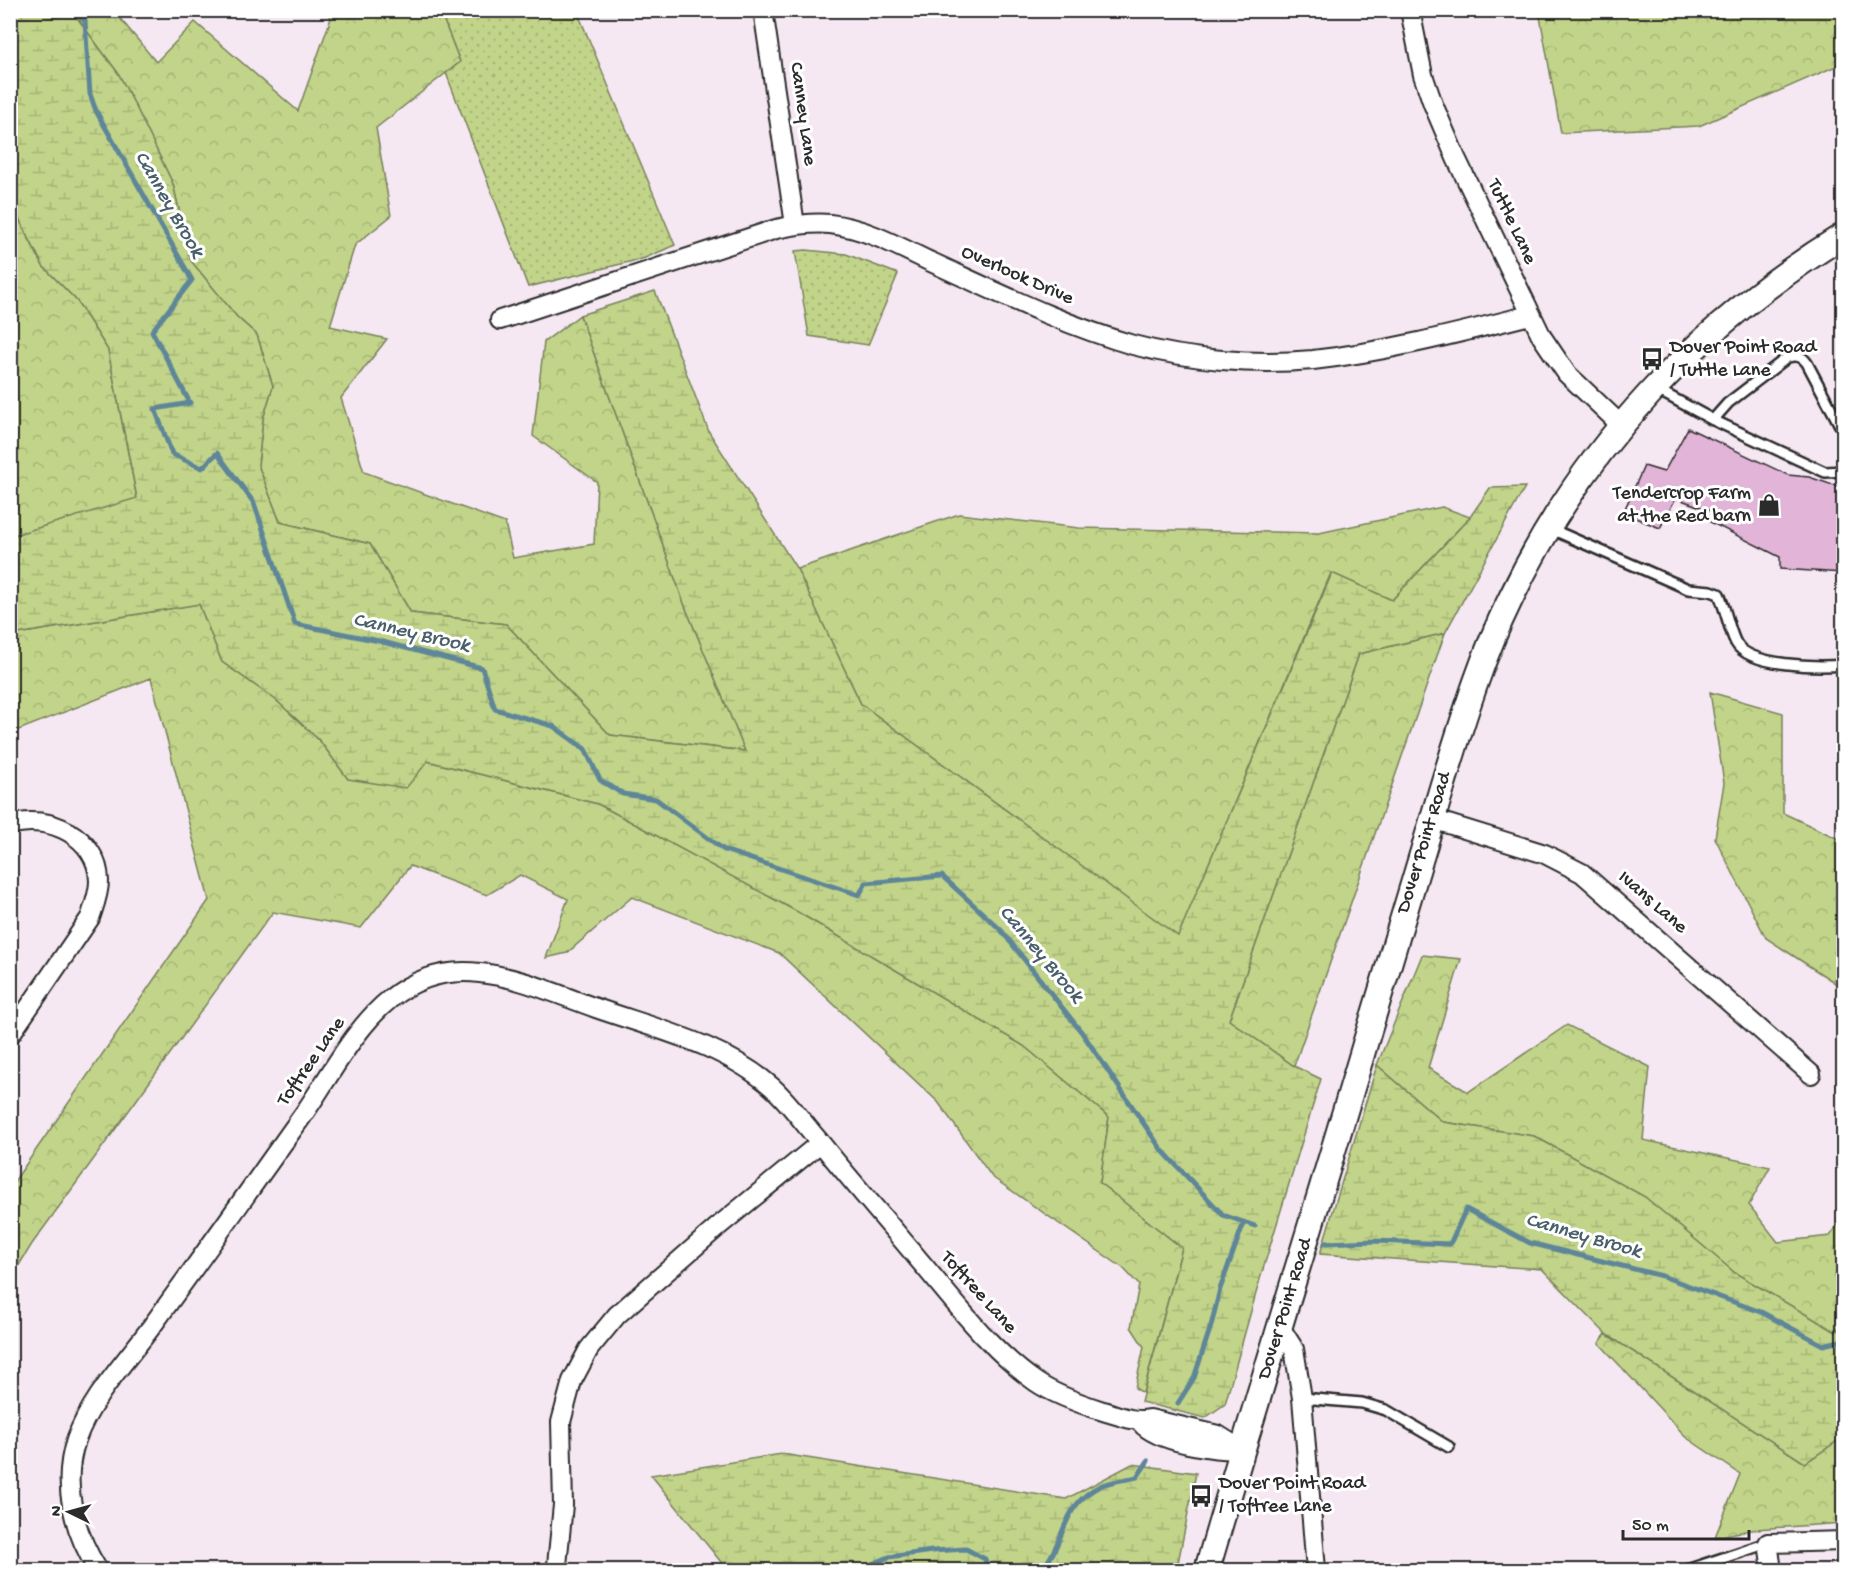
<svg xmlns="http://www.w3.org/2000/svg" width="1854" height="1581" viewBox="0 0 1854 1581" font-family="'Gochi Hand',sans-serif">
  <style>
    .grass { fill: url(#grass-dots); stroke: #76805a; stroke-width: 1.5 }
    .forest { fill: url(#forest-crowns); stroke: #76805a; stroke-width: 1.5 }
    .wetland { fill: url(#wetland-marsh); stroke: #76805a; stroke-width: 1.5 }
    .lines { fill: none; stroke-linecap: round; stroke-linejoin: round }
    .stream { stroke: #5e8698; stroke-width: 5 }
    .building { fill: #e2b4d8; stroke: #2b2b2b; stroke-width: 1.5 }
    .service-casing { stroke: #2b2b2b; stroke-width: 14 }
    .minor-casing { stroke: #2b2b2b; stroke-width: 22 }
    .secondary-casing { stroke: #2b2b2b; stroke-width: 28 }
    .service { stroke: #fff; stroke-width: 9 }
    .minor { stroke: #fff; stroke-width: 18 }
    .secondary { stroke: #fff; stroke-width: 24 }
    .labels { text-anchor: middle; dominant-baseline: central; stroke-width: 6; stroke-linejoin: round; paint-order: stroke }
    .street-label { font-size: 20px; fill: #2b2b2b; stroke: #fff }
    .poi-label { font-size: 20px; fill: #2b2b2b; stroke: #fff; text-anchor: start }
    .water-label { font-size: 21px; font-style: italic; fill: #49606b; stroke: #fff }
  </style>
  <defs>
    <pattern id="grass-dots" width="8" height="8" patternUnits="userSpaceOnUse" patternTransform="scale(1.5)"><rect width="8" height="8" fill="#c1d489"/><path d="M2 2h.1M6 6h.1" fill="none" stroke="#a6b676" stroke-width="1.8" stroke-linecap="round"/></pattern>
    <pattern id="forest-crowns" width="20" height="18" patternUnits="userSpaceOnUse" patternTransform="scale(1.5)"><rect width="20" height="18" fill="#c1d489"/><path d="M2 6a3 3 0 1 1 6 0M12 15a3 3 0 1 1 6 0" fill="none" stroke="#a6b676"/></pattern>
    <pattern id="wetland-marsh" width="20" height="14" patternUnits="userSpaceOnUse" patternTransform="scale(1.5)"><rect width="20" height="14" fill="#c1d489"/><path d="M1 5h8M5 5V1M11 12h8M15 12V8" fill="none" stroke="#a6b676"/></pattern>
  </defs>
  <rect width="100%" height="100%" fill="#f6e8f3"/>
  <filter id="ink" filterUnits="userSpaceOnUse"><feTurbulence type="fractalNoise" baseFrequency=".0167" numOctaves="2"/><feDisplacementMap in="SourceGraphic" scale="12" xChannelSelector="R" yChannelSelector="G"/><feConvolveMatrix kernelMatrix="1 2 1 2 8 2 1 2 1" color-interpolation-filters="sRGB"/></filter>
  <g filter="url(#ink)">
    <path class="grass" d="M440,11H577L675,245L645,258L528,287L446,73L460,62Z
      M806,250L846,254L898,274L868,345L809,336L795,251Z"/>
    <path class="forest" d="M72,11H114L156,62L195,22L298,111L331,18L327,11H440L460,62L376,128L391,216L355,245L330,326L387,339L341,398L364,472L505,523L513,558L594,544L597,482L533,436L544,342L580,315L685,606L745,751L610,735L506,624L411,613L370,544L280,522L258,465L263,419L273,386L257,335L237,317L191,261L173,184L136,107L118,73Z
      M1539,11H1843V63L1699,126L1561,133Z
      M10,202L43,266L77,301L108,350L137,499L11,536Z
      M1442,507L1470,517L1392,600L1331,573L1178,937L861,704L797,569L959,514L1079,528L1319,533Z
      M199,604L222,662L276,700L320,741L348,779L427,761L598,804L796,911L1024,1046L1109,1117L1100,1183L1182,1248L1143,1393L1135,1388L1144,1347L1131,1327L1139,1285L1123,1268L992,1177L938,1102L779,953L632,897L567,953L546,958L568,899L520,875L487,895L410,866L361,928L273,912L32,1244L11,1278V1186L209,900L151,678L11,733V635Z
      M1445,633L1294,1066L1229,1020L1359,654Z
      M1710,692L1783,713V813L1843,841V988L1766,938L1715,838L1724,783Z
      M1422,955L1461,959L1428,1068L1468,1092L1567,1025L1650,1067L1643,1140L1770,1167L1749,1205L1778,1242L1830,1236L1843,1217V1323L1836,1332L1735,1273L1645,1197L1534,1136L1443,1122L1377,1065Z
      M1606,1334L1805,1463L1843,1437V1523L1756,1529L1715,1537L1740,1474L1687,1438L1599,1343Z"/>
    <path class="wetland" d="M11,10L72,11L118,73L136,107L173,184L191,261L237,317L257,335L273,386L263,419L258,465L280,522L370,544L411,613L506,624L610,735L745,751L685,606L580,315L655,291L709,432L797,569L861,704L1178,936L1332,573L1392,600L1470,517L1490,488L1525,487L1445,633L1359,654L1229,1020L1294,1066L1321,1079L1260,1279L1225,1404L1205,1418L1141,1402L1182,1248L1100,1183L1109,1117L1024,1046L796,911L598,804L428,761L406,788L348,779L320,741L276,700L222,662L199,604L11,635V536L137,498L108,350L77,301L43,266L11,202Z
      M1377,1065L1443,1122L1534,1136L1645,1197L1735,1273L1836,1332L1843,1323V1437L1805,1463L1606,1334L1542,1269L1320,1254Z
      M782,1454L1066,1499L1132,1464L1196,1473L1177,1568L1175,1570H775L725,1567L651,1475Z"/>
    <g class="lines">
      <path class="stream" d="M71,10L85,21L90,94L96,111L192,280L152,331L190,403L155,409L172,454L202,468L217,453L254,503L295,624L379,641L482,668L495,709L553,726L585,749L600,780L623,794L656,799L724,850L859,895L866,883L942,876L1001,930L1083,1034L1161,1149L1223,1215L1255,1226
        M1325,1243L1375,1241L1450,1244L1466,1209L1530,1243L1662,1276L1761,1312L1823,1345L1844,1340
        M1178,1403L1194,1378L1211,1326L1220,1289L1244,1222
        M858,1570L889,1557L932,1551L966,1549L985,1559L988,1570
        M1042,1570C1066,1541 1061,1505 1100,1486C1111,1481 1125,1480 1137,1477L1148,1461"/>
    </g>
    <path class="building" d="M1688,428L1788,475L1809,477L1830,484L1844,486V573L1780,569V557L1710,522L1714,512L1676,498L1660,528L1623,513L1644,466L1664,472Z"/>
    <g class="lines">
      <g class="service-casing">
        <path id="service" d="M1656,389L1713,420L1728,403L1788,357C1797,355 1802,356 1807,363L1844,433
          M1713,420L1825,472L1844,471
          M1551,529L1688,589L1711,591L1719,594C1725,607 1730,633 1736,643C1749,667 1819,667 1844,665
          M1302,1398L1362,1403L1386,1410L1449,1447
          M1687,1570L1768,1543"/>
      </g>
      <g class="minor-casing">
        <path id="minor" d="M763,10L795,225
          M1410,10L1423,75L1433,104L1456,158L1542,337L1567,374L1622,426
          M500,320L776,229C794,225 811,222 830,224C866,228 899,247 931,262C997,292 1063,325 1133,345C1189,360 1254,365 1313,360C1386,352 1459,333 1530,315
          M1432,819L1545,854L1582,873L1811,1074
          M10,825C49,813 98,837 99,881C99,894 94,906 90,918L10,1035
          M1280,1327L1294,1349L1302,1398L1316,1570
          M1141,1423C1158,1443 1216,1450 1242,1450
          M98,1570C74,1532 61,1485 76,1440C90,1399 127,1360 152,1326C203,1256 253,1185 303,1115C329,1078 354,1028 390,999C416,978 447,969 480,973C520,977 559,995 596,1008C656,1029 723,1044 772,1087C790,1103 804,1124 820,1142C852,1182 886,1220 919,1260C955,1302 990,1350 1036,1382C1055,1395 1081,1404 1103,1411C1118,1415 1134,1423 1150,1419L1218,1435L1242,1450
          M554,1570L557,1565L563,1505L561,1422L572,1381L589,1349L617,1315L721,1224L820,1143
          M1772,1570L1768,1543L1844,1541"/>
      </g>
      <g class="secondary-casing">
        <path id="secondary" d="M1207,1570C1258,1394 1313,1220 1365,1044C1391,956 1417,868 1444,781C1463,720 1481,659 1509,602C1582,447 1699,324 1844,235"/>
      </g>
      <use href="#service" class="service"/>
      <use href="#minor" class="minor"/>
      <use href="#secondary" class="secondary"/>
    </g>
  </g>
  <defs>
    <g id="bus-bare" transform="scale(1.8)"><path d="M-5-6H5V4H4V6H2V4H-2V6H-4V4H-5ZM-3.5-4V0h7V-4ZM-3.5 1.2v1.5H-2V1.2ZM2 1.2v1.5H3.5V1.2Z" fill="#2b2b2b" stroke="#fff" stroke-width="2.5" paint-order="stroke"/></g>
    <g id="shop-bare" transform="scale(1.8)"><path d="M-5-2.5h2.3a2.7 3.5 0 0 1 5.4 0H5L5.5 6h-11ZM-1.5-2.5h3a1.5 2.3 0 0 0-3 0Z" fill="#2b2b2b" stroke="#fff" stroke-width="2.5" paint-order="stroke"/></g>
  </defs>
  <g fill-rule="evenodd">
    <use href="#bus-bare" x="1652" y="359"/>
    <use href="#shop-bare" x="1769" y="505"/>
    <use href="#bus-bare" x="1201" y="1496"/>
  </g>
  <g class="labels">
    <g class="street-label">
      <text transform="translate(802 114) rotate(82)">Canney Lane</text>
      <text transform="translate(1511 222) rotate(65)">Tuttle Lane</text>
      <text transform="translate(1017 276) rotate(24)">Overlook Drive</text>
      <text transform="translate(1425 843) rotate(-73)">Dover Point Road</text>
      <text transform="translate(1652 903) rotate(41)">Ivans Lane</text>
      <text transform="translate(312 1062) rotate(-55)">Toftree Lane</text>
      <text transform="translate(978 1293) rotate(48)">Toftree Lane</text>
      <text transform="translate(1286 1309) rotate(-73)">Dover Point Road</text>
    </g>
    <g class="poi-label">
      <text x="1670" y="348">Dover Point Road<tspan x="1670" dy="23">/ Tuttle Lane</tspan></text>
      <text x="1751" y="494" text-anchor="end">Tendercrop Farm<tspan x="1751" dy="23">at the Red barn</tspan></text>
      <text x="1219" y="1484">Dover Point Road<tspan x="1219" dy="23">/ Toftree Lane</tspan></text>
    </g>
    <g class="water-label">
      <text transform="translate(168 205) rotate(60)">Canney Brook</text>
      <text transform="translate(411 634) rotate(13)">Canney Brook</text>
      <text transform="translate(1040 955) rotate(50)">Canney Brook</text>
      <text transform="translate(1583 1237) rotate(16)">Canney Brook</text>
    </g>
  </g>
  <rect width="1854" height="1581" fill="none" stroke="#fff" stroke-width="36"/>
  <rect x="18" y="18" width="1818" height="1545" fill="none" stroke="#2b2b2b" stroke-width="2" filter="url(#ink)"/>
  <g transform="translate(69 1512) rotate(275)" stroke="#ffffff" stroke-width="4.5" paint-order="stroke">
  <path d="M0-4.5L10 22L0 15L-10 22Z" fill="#2b2b2b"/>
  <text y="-9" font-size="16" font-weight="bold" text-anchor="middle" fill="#2b2b2b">N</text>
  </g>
  <path d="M1623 1530v9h126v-9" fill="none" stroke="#2b2b2b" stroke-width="3"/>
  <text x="1632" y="1530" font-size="18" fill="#2b2b2b" stroke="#ffffff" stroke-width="4.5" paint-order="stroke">50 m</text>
</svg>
